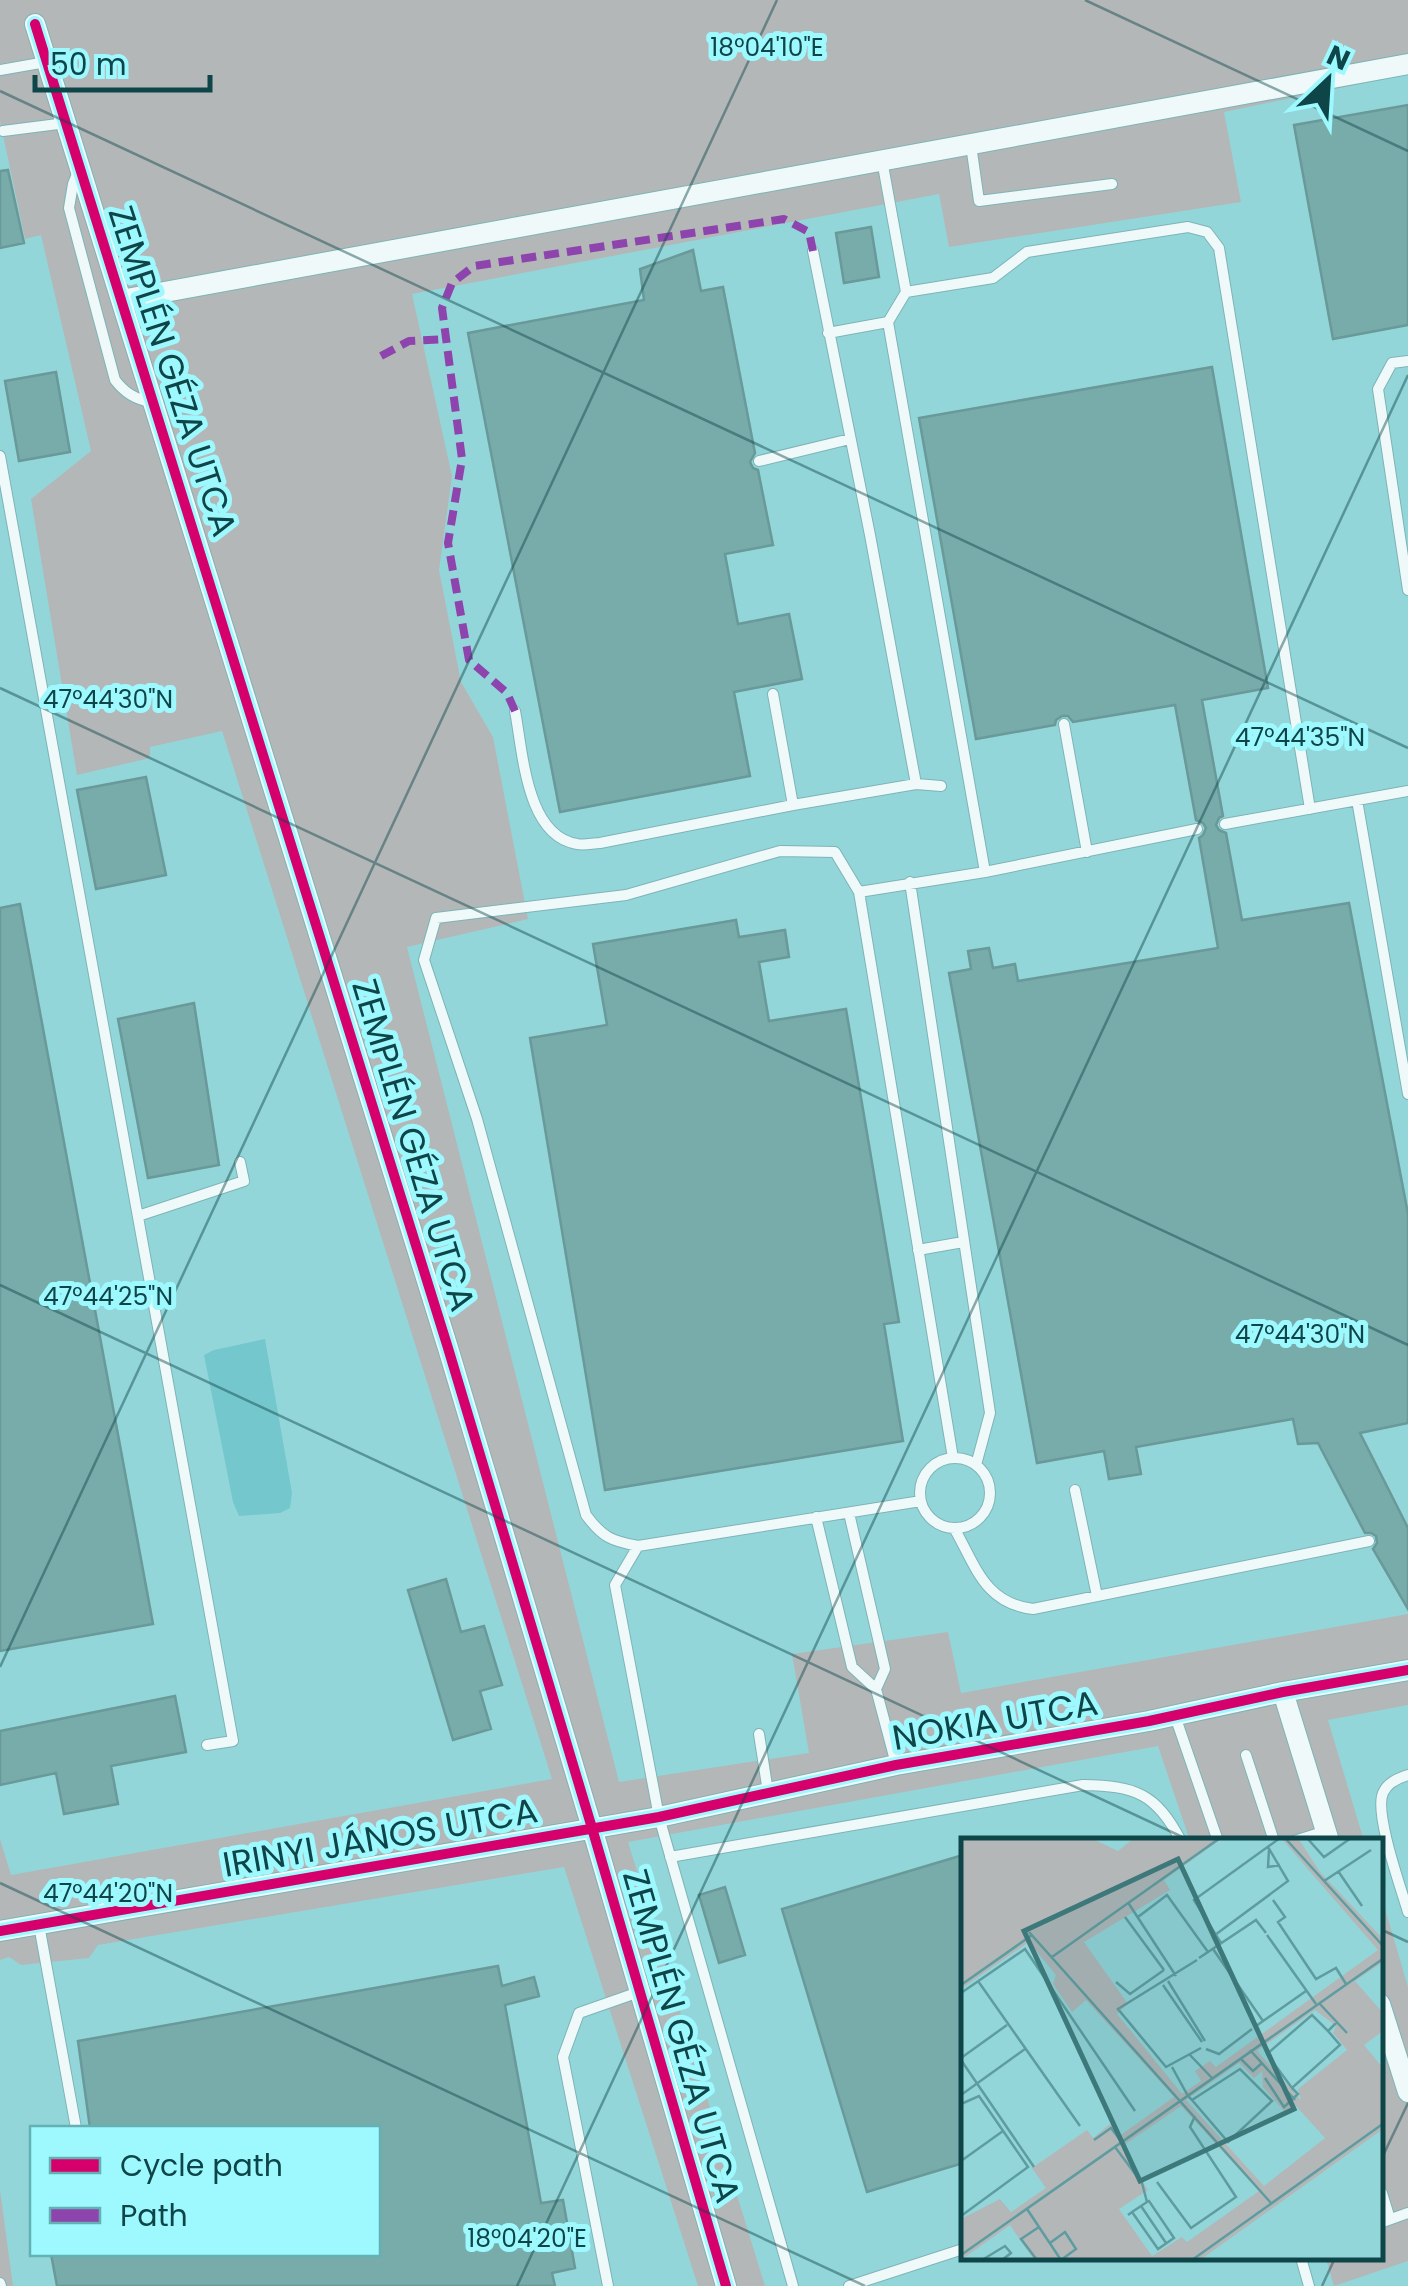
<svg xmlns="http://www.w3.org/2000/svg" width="1408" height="2286" viewBox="0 0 1408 2286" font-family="Poppins,sans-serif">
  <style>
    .green { fill: #b3b7b8 }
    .water { fill: #74c7cc }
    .building { fill: #77acab; stroke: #699998; stroke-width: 2.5 }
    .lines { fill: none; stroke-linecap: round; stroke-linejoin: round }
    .service-casing { stroke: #7db4b7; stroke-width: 12 }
    .minor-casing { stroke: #7db4b7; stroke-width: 22 }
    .service { stroke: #eff9f9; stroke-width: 10 }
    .minor { stroke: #eff9f9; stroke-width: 20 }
    .quiet { stroke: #8e44ad; stroke-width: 8; stroke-dasharray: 15 8; stroke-linecap: butt }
    .cycleway-casing { stroke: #9ef9fe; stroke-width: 16 }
    .cycleway { stroke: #d6006c; stroke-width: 10 }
    .ticks { fill: none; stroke: #0e4548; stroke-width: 2.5; stroke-opacity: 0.45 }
    .labels { text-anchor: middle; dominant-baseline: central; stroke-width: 10; stroke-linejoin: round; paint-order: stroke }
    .street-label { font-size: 35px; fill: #0e4548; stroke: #9ef9fe }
    .inset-road { fill: none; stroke: #5e9ca0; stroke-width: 2.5 }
    .view { fill: #3d787b; fill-opacity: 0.15; stroke: #3d787b; stroke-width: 5 }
    .inset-edge { fill: none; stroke: #0e4548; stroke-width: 5 }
    .ticks-label { font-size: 25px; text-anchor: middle; fill: #0e4548; stroke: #9ef9fe; stroke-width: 10; stroke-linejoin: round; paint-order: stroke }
  </style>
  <rect width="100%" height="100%" fill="#93d6da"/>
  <path class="green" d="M0,0H1408V74L1224,112L1241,202L949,247L939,194L412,294L452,476L439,570L461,682L493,737L528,919L407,947L619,1782L809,1753L792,1654L948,1632L961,1693L1408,1614V1705L1328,1720L1364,1841H1190L1158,1746L628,1842L765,2286H698L564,1867L98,1945L89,1958L21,1965L9,1957L0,1960V1839L11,1875L552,1779L222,731L150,747V758L77,775L31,499L91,451L41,235L25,239L0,121Z
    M1381,1895L1408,1987V2261L1334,2286L1326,2259L1380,2258Z
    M0,2190L13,2286H0Z"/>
  <path class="water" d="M265,1339L292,1493L290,1508L280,1513L239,1516L233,1502L204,1355L214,1350Z"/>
  <path class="building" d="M1408,105V325L1333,339L1294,125Z
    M8,170L24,243L0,248V171Z
    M871,227L879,277L844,283L836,233Z
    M693,250L701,291L723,287L755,453L750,462L753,468L758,470L773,545L725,554L738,624L789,614L802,679L734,692L750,776L560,812L468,333L644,300L640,269Z
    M1212,367L1268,688L1202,700L1223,816L1219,818L1216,825L1219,830L1226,833L1242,920L1349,903L1408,1214V1423L1360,1433L1408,1528V1609L1373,1549L1377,1543L1376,1536L1371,1533H1365L1318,1443L1298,1444L1293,1419L1136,1447L1141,1474L1109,1479L1104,1451L1037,1463L949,973L971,969L968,951L989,948L993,968L1015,964L1018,981L1218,948L1199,838L1203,835L1206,828L1203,823L1196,820L1175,705L1073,722L1068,716H1062L1056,720L1055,725L976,739L919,418Z
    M56,372L70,452L19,461L5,381Z
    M146,777L166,875L96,889L77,790Z
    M20,904L153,1624L0,1651V908Z
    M736,920L739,937L785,930L789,957L759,962L769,1021L846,1009L899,1322L884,1324L903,1441L605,1490L530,1038L607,1025L593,944Z
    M194,1003L219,1165L148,1178L118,1019Z
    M446,1579L461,1632L484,1626L502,1685L480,1691L491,1729L453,1740L408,1590Z
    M175,1696L186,1752L111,1766L118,1804L64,1814L56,1773L0,1785V1731Z
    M963,1855V2163L867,2192L782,1909Z
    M725,1887L745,1955L719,1963L699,1895Z
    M498,1966L502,1986L534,1977L539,1996L505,2005L541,2203L563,2200L575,2268L552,2273L555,2286H57L51,2254H378V2128H90L78,2041Z"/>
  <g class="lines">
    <g class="service-casing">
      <path id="service" d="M0,70L46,62
        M3,131L66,123
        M971,145L979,201L1112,184
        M882,160L906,292L888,322L985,872
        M79,169L73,184L69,208L115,380C125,393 135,399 151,402
        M813,251L870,535L916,784
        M906,292L993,278L1027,252L1188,227L1207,232L1219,248L1310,809
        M828,333L888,322
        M1408,361L1392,363L1378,389L1408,590
        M0,456L233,1741L207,1745
        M759,461L850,439
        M773,694L793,805
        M515,711C523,752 526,836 577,844C584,846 593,843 600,843L793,805L916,784L941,786
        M1064,724L1087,852
        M1357,800L1408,1094
        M1225,824L1408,791
        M910,882L990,1413L976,1465
        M859,892L953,1458
        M138,1216L244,1181L240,1162
        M918,1250L963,1242
        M920 1493a35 35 0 1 1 70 0a35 35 0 1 1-70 0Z
        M1075,1490L1097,1596
        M921,1501L638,1546C612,1541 603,1538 586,1515L477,1119L424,960L436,918L626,895L780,851L835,852L859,892L985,872L1197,829
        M849,1513L885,1669L876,1689
        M816,1517L852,1667L876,1689L896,1764
        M954,1528C976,1566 984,1603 1033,1609L1369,1541
        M638,1546L615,1585L659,1817L793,2286
        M1175,1716L1218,1841
        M759,1734L768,1792
        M1246,1755L1274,1841
        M1408,1775C1398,1778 1387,1783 1383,1793C1374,1813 1401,1888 1408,1912
        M1294,1841L1326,1831
        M670,1857L1083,1785C1135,1786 1156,1793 1181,1841
        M39,1925L76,2128
        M1382,2193L1390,2219
        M1380,2223L1408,2213
        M1301,2258L1309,2286
        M0,2283L1,2286
        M608,2286L563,2057L579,2013L639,1992
        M849,2286L963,2249"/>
    </g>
    <g class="minor-casing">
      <path id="minor" d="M35,24L448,1348L592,1828L726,2286
        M121,300L1408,64
        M1283,1692L1329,1841
        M0,1931L659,1817L896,1765L1149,1721L1283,1692L1408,1670
        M1380,2004L1408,2092"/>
    </g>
    <use href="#service" class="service"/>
    <use href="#minor" class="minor"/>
    <path class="quiet" d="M381,356L409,341L447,339
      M515,711L507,693L469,660L448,543L462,459L442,308L452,283L474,266L784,219L809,232L813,251"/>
    <g class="cycleway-casing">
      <path id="cycleway" d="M35,24L448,1348L592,1828L726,2286
        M0,1931L659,1817L896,1765L1149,1721L1283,1692L1408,1670"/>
    </g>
    <use href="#cycleway" class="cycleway"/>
  </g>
  <path class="ticks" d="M1085,0L1408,151M0,91L1408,748M0,688L1408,1345M0,1285L1191,1841M0,1667L777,0M0,1883L865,2286M1380,1929L1408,1942M1380,2162L1408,2103M517,2286L1408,375M1322,2286L1335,2258"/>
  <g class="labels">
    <g class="street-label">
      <text transform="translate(173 371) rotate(72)">ZEMPLÉN GÉZA UTCA</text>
      <text transform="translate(414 1145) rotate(73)">ZEMPLÉN GÉZA UTCA</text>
      <text transform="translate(995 1720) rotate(-10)">NOKIA UTCA</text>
      <text transform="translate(380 1837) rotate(-10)">IRINYI JÁNOS UTCA</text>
      <text transform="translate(682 2036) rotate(74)">ZEMPLÉN GÉZA UTCA</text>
    </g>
  </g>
  <g transform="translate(961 1838)">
    <rect width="422" height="422" fill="#93d6da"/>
    <path d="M0,0H130L157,13L173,0H262L203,42L209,52L123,104L167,166L156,176L221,256L240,243L234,233L249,223L255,229L417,112L320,0H337L359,34L422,101V124L394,143L422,175V193L403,207L422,230V291L239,422H73L49,387L0,422V381L39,361L50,374L85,350L71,330L126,292L132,300L149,286L160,297L213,259L125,162L111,174L92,146L95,137L68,104L0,151ZM354,172L375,188L372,195L386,212L337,251L340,262L296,213ZM278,225L293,240L301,233L302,249L325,275L334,267L364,300L303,348L225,262ZM220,268L298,353L226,404L221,399L191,418L158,371L187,352L160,309Z" fill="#b3b7b8" fill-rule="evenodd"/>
    <path class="inset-road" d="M324,0L423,109M346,0L363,19L390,0M308,11L307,29L319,27M377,33L401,68M363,43L410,12M312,62L324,79L317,84L355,141L375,130L385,146M168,66L215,138M164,79L203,132M177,79L206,57L247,114M68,94L310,365M254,97L327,43L307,9M306,97L355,166M260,105L233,62L319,0M252,111L302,183M91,119L259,0M238,120L295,82L305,95M236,122L157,171L205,229L240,210M17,143L119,288M207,143L244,203M155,144L169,156L203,132M0,147L71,97M202,147L241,204M0,155L64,111L174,273M358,165L386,195M295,188L345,153M367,193L351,177L306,216L331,250L379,207L367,193L376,184M245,211L258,216L291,191M289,212L334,262M229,217L251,240M0,220L46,187M279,220L292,233L301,225M0,222L73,329M211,229L227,258L231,262L267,304L311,263L279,231L231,262M304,240L323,269L337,256L331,250M0,257L64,211M0,266L18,258L67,329L0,378M133,302L150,290L160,303M154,309L181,345L186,364M0,323L42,293M196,344L230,390L275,359L229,289L234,278M180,368L205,405M66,371L100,422M167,377L171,374L186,364L188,363L213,400L197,411L171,374M89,405L104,394L115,411L100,422M0,417L423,120M21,422L44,408L50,415L41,422M76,422L60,401L78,389M231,422L423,285"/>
    <path class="view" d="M217,21L333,271L179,343L63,93Z"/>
    <rect width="422" height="422" class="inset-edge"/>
  </g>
  <g class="ticks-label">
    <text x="767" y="56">18°04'10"E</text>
    <text x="108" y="708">47°44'30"N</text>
    <text x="1300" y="746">47°44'35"N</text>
    <text x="108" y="1305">47°44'25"N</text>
    <text x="1300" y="1343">47°44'30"N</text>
    <text x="108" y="1902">47°44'20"N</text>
    <text x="527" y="2247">18°04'20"E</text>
  </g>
  <rect x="30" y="2126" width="350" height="130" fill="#9ef9fe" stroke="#64b1b5" stroke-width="2.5"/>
  <rect x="50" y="2158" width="50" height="15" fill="#d6006c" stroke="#64b1b5" stroke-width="2.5"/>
  <text x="120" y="2176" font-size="30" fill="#0e4548">Cycle path</text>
  <rect x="50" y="2208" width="50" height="15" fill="#8e44ad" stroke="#64b1b5" stroke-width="2.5"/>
  <text x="120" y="2226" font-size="30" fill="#0e4548">Path</text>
  <g transform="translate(1328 80) rotate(25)" stroke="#9ef9fe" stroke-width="8" paint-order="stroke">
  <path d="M0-8L18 38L0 25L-18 38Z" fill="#0e4548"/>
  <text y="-15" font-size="28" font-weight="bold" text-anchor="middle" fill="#0e4548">N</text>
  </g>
  <path d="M35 75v15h175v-15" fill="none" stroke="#0e4548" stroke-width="5"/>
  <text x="50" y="75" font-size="30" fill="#0e4548" stroke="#9ef9fe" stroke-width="8" paint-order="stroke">50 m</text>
</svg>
